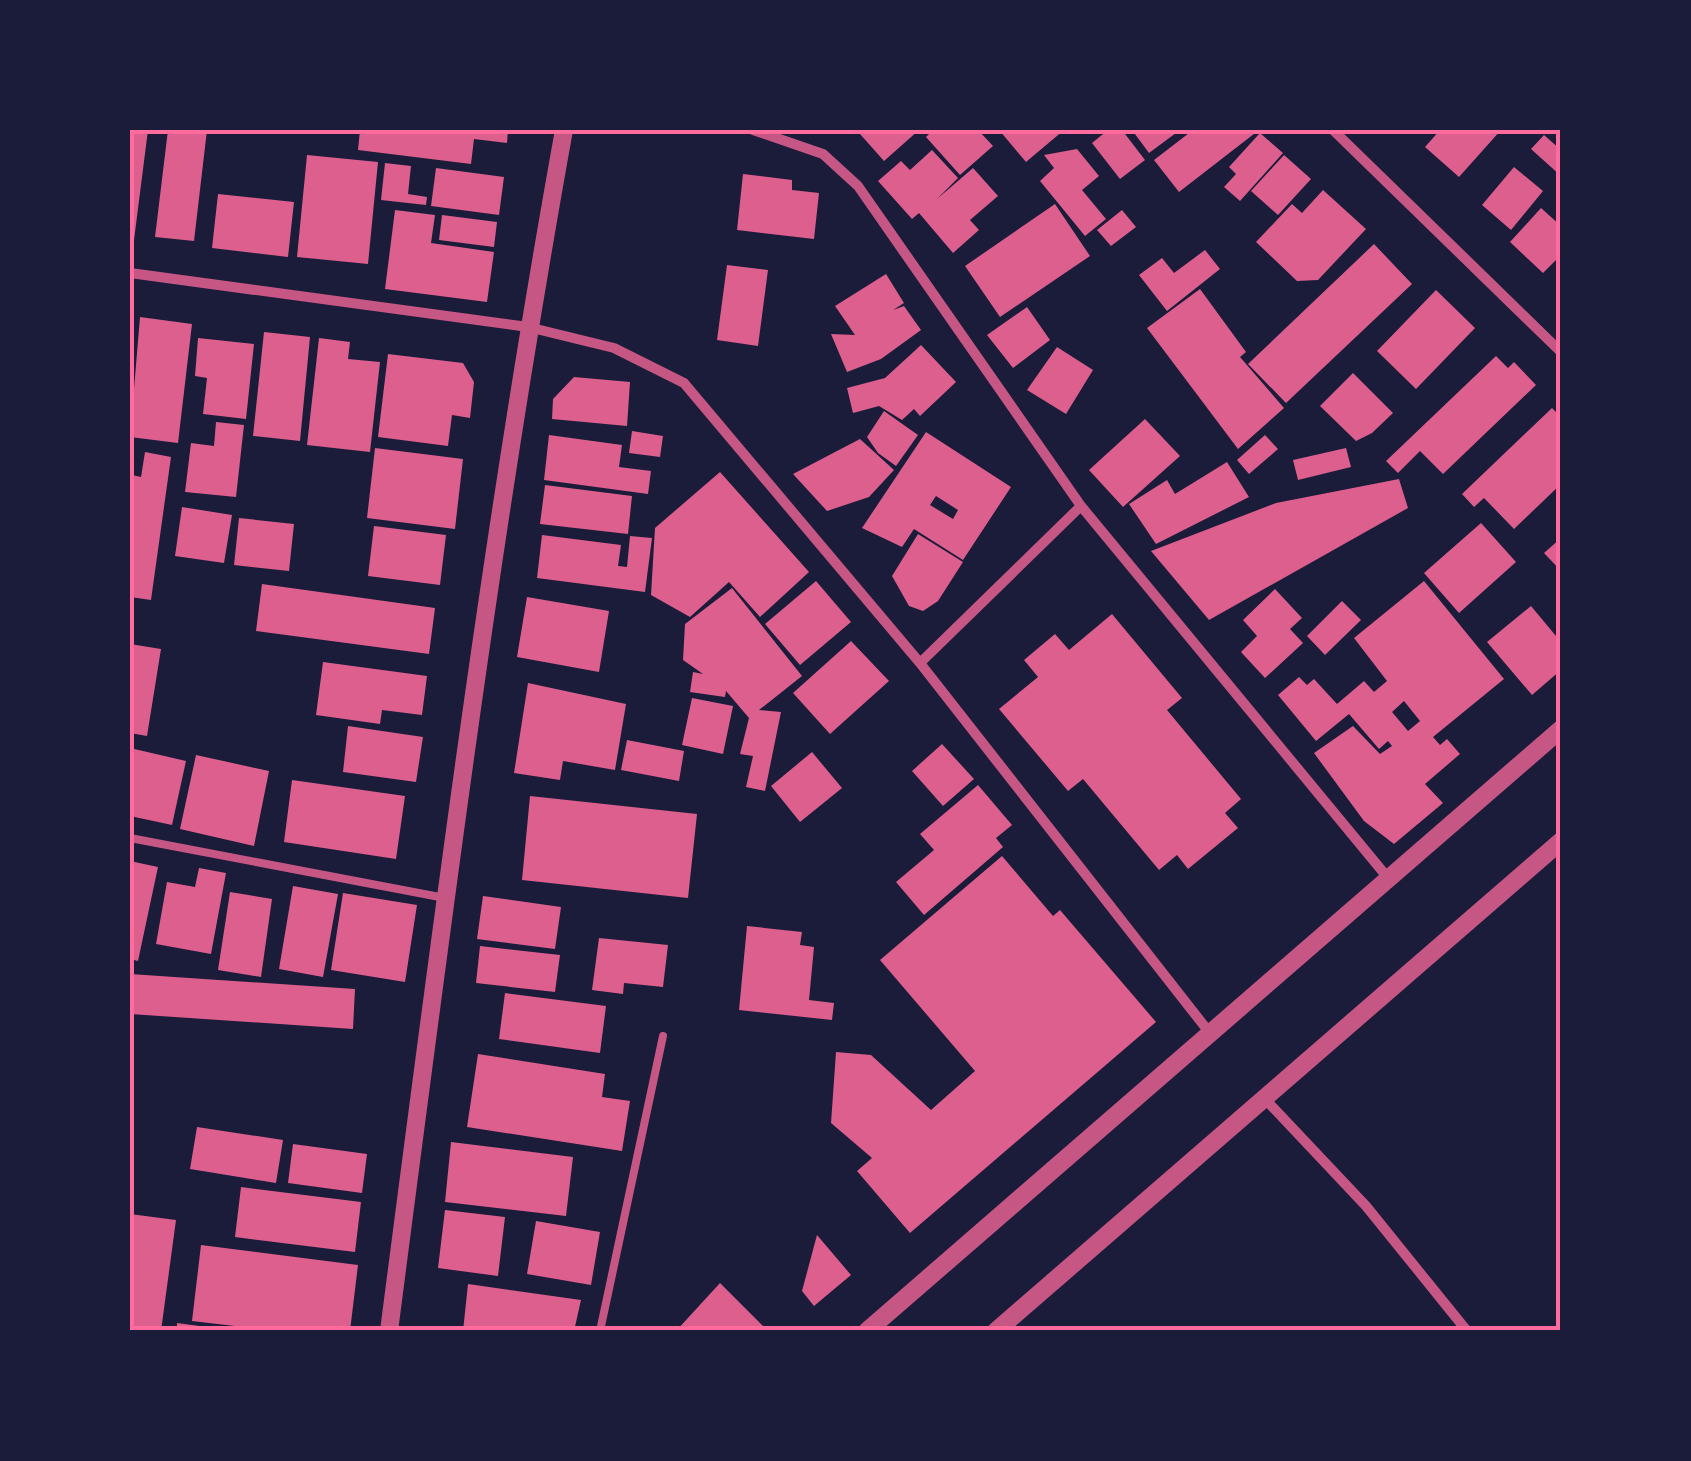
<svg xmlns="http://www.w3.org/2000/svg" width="1691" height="1461" viewBox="0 0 1691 1461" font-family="'DM Sans',sans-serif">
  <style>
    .building { fill: #dd5f8e; fill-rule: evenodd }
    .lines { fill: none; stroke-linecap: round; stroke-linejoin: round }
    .service { stroke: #c65784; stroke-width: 8 }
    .minor { stroke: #c65784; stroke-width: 10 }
    .tertiary { stroke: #c65784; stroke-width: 18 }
    .neatline { fill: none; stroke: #ff6b9d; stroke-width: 4 }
  </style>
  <rect width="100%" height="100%" fill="#1b1b3a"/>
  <path class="building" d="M130,130H148L134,240H130Z
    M168,130H207L194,241L155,237Z
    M360,130H508L507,143L474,139L471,164L358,150Z
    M865,130H919L884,161L860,134Z
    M933,130H978L993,146L960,175L926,137Z
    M999,130H1064L1026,162Z
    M1108,130H1122L1145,160L1120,179L1092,143Z
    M1132,130H1180L1149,153Z
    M1193,130H1259L1179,192L1154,160Z
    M1440,130H1501L1459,177L1425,147Z
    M1260,133L1283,153L1240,201L1224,187L1236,174L1229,167Z
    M1544,135L1561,150V176L1531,149Z
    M1077,149L1099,176L1082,190L1106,219L1085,236L1040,181L1054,168L1044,155Z
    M932,150L958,178L937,199L973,168L998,196L970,220L979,230L953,253L919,213L912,219L878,181L901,161L910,170Z
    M307,155L378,162L368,264L297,257Z
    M1284,155L1311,179L1278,215L1251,191Z
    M385,163L411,166L408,194L427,197L426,205L381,200Z
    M1514,167L1543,191L1511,230L1482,205Z
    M436,168L504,177L499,215L431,206Z
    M743,174L792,180V190L819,193L814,239L737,230Z
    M1323,190L1366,229L1318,280L1297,281L1256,242L1292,204L1302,213Z
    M218,194L294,202L288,257L212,248Z
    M1055,204L1090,256L1000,317L965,266Z
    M1541,208L1561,226V255L1543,273L1510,242Z
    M395,210L435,215L431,243L494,252L487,302L385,289Z
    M1122,210L1136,227L1111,246L1097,230Z
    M442,215L497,222L494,247L439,240Z
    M1374,244L1412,284L1286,403L1248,364Z
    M1205,250L1220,269L1167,311L1139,275L1162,258L1174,273Z
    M727,265L768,270L758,346L717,340Z
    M886,274L904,303L893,310L904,306L921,330L881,359L847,372L831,334L855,335L835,306Z
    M1200,289L1246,352L1240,357L1284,408L1238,449L1147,328Z
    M1436,290L1475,328L1416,389L1377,351Z
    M1027,307L1050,340L1013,368L987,335Z
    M140,317L192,324L178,443L130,437Z
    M264,332L310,337L300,441L253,436Z
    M198,338L254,344L246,419L203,414L207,378L195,376Z
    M319,338L350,342L348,359L380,362L370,452L307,445Z
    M921,345L956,382L920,416L914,409L902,420L879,406L853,413L847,388L885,378Z
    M1057,347L1093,370L1066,414L1027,390Z
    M388,354L463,363L474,382L470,418L452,415L448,446L378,437Z
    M1496,356L1508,368L1514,362L1536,385L1443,474L1420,451L1398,473L1386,461Z
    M1353,373L1393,413L1372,433L1356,441L1320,406Z
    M574,377L630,382L627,426L552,419L553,399Z
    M1552,408L1561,417V484L1514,529L1484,498L1474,507L1462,494Z
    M884,411L918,435L896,466L878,453L867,437Z
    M1145,419L1180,456L1123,507L1089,470Z
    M216,422L244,425L236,497L185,492L191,443L214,446Z
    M632,431L663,436L660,457L629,453Z
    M926,432L1011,487L963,560L914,529L902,547L862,528ZM936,496L958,510L953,519L930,505Z
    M549,435L622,445L619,467L651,471L648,494L544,480Z
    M1265,435L1278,449L1249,474L1237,460Z
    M860,439L894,470L869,497L827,511L793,474Z
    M375,448L463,459L455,529L367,518Z
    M1346,448L1351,467L1298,480L1293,460Z
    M145,452L171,457L151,600L130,597V486L132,475L141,477Z
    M1227,462L1249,497L1156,544L1129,504L1167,480L1175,494Z
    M720,472L809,572L760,617L729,582L690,617L651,595L655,528Z
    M1399,479L1408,508L1209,620L1151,551L1276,503Z
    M545,485L632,496L628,534L540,524Z
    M182,507L232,515L224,563L175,556Z
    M239,518L294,524L289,571L234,565Z
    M1481,523L1516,562L1459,613L1424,573Z
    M374,526L446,535L440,585L368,576Z
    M918,534L963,562L938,601L923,611L909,606L892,576Z
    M542,535L621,545L618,566L627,567L630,536L652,538L645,592L537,578Z
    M1561,538V571L1544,553Z
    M816,581L851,622L800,665L765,624Z
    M1424,581L1504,679L1433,737L1440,745L1447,739L1460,754L1425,784L1443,803L1394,844L1364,821L1314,753L1353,726L1380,754L1392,746L1388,741L1379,749L1349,714L1316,741L1278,695L1299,677L1307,685L1314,679L1337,704L1364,681L1374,692L1387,681L1354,638ZM1404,701L1420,721L1408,731L1392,712Z
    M262,584L435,608L429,654L256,631Z
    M732,588L802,676L759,710L781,712L765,791L746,787L753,756L740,754L749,718L726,691L725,697L690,692L693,672L703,674L683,660L685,624Z
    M1275,589L1302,618L1290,629L1303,643L1265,678L1241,652L1257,636L1243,620Z
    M527,597L609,611L599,672L517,657Z
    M1342,601L1361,620L1325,655L1307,636Z
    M1531,606L1561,642V670L1532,695L1487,642Z
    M1112,614L1182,698L1167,710L1241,799L1225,813L1238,828L1188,869L1177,855L1159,870L1083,779L1068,791L999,709L1038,677L1024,660L1055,634L1069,650Z
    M851,641L889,681L830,734L793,693Z
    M130,644L161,649L147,736L130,733Z
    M323,662L427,676L422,715L382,710L380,724L316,715Z
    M528,683L626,704L615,770L563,761L560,780L514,773Z
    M692,698L733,706L723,754L682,745Z
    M348,726L423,737L416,782L343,772Z
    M627,740L684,751L679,781L621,770Z
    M942,744L974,779L943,806L912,771Z
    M130,748L186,761L172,825L130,816Z
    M812,752L842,788L800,822L771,786Z
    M196,755L269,771L254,846L180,829Z
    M292,780L405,796L396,859L284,842Z
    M978,785L1012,825L996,838L1003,847L924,915L896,882L934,850L920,834Z
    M530,796L697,814L688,898L522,880Z
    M1002,856L1053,916L1060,910L1156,1022L910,1233L857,1171L872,1158L831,1123L836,1052L871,1055L931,1110L975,1071L880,960Z
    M130,861L158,867L138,961L130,959Z
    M199,868L226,873L211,954L156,944L167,882L195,887Z
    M293,886L338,894L323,977L279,969Z
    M230,892L272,899L261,977L218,970Z
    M343,893L417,905L405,982L331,970Z
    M483,896L561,907L555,949L477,939Z
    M747,926L802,932L800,945L814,947L809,1000L834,1003L832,1020L739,1010Z
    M599,938L668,945L663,987L624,983L623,994L592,990Z
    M480,946L560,955L555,992L476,983Z
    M130,974L355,989L353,1029L130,1014Z
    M505,993L606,1006L600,1053L499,1039Z
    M478,1054L605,1074L602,1097L630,1101L622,1151L467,1127Z
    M197,1127L283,1140L276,1183L190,1169Z
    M451,1142L573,1157L566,1216L445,1202Z
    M293,1144L367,1154L362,1193L288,1183Z
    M241,1187L361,1202L355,1252L235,1237Z
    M445,1210L505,1217L498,1276L438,1268Z
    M130,1214L176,1220L161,1331H130Z
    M536,1221L600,1232L591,1285L527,1274Z
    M817,1235L851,1275L814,1306L802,1291Z
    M201,1245L358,1265L350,1331H278L192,1321Z
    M720,1283L768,1331H676Z
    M468,1284L581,1300L574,1331H463Z
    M177,1323L222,1329V1331H177Z"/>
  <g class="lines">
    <path class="service" d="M130,838L445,898
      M600,1331L663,1036"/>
    <path class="minor" d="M753,130L823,154L858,186L1081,506L1388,878
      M1333,130L1561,352
      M130,273L528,327L614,348L684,383L920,663L1209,1032
      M920,663L1081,506
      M1266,1100L1366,1206L1467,1331"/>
    <path class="tertiary" d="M389,1331C441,930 492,528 564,130
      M867,1331L1561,729
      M996,1331L1561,841"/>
  </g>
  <rect width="1691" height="1461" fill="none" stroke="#1b1b3a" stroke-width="265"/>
  <rect x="132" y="132" width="1426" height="1196" class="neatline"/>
</svg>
